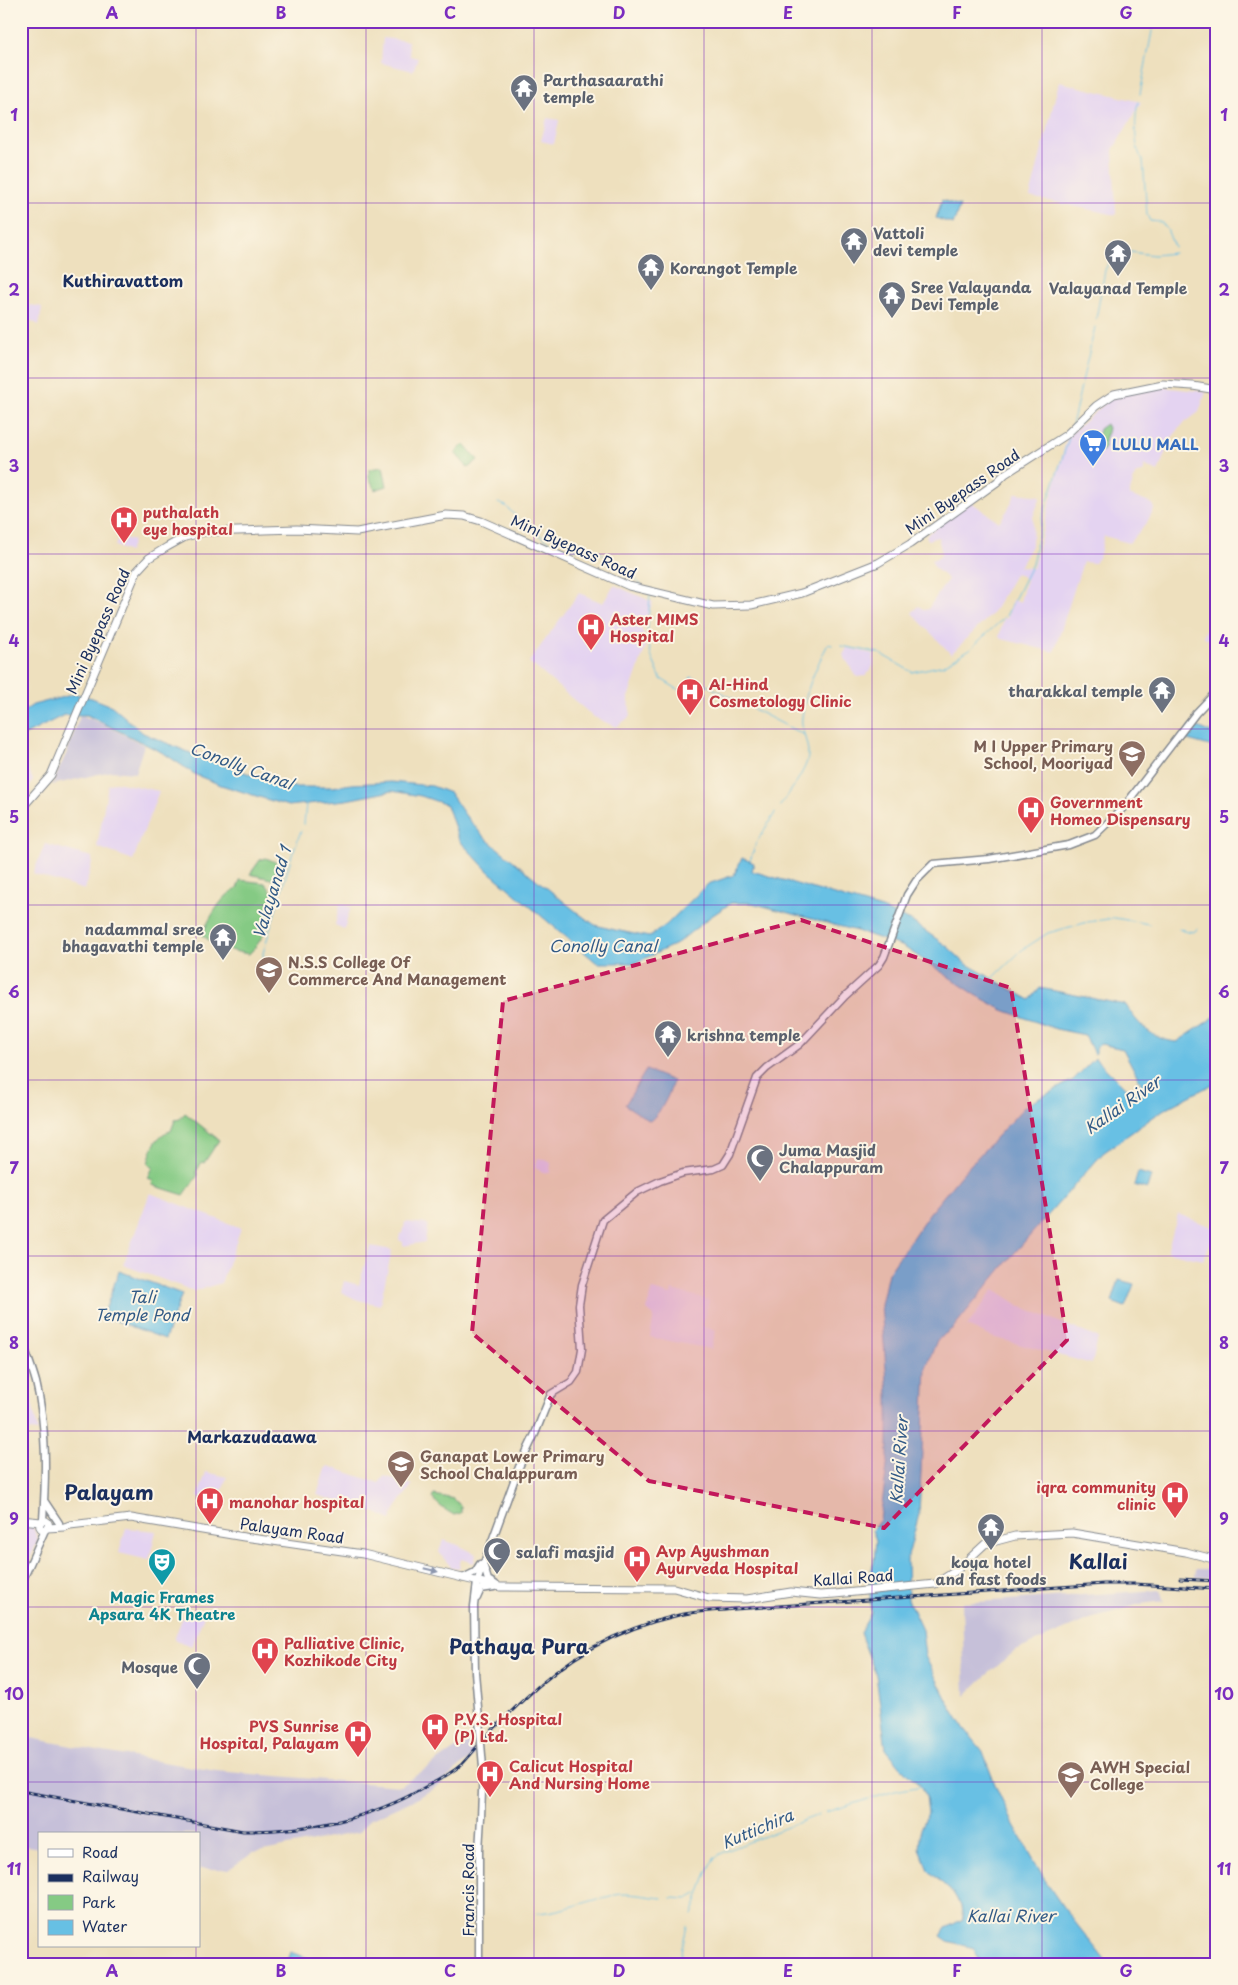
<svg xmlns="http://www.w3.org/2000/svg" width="1238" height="1985" viewBox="0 0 1238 1985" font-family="'Playpen Sans',sans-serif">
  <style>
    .built { fill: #e4d3f1 }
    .industrial { fill: #c6c0d9 }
    .green { fill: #85ca84; stroke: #507c71 }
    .water { fill: #67c0e4; stroke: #4178a1 }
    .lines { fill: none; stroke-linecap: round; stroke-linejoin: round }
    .stream { stroke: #67c0e4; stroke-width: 1 }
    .secondary-casing { stroke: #84888e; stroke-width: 9 }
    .primary-casing { stroke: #84888e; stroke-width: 9 }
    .secondary { stroke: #fff; stroke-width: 6 }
    .primary { stroke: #fff; stroke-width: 7 }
    .rail-casing { stroke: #1b2f5e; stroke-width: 3 }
    .rail { stroke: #fcf5e5; stroke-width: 1; stroke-dasharray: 4; stroke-linecap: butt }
    .secondary-bridge-casing { stroke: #84888e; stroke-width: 9; stroke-linecap: butt }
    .secondary-bridge { stroke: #fff; stroke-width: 6 }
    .oneway { fill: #8d97ae }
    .marked { fill: #c2185b; fill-opacity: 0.2; stroke: #c2185b; stroke-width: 4; stroke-dasharray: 10 6; stroke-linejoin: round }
    .grid { fill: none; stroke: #7b2cbf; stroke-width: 1; stroke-opacity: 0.55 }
    .labels { text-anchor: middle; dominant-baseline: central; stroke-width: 4; stroke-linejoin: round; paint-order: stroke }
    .worship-label { font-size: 15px; font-weight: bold; fill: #5b616d; stroke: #fcf5e5; text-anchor: start }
    .shop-label { font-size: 15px; font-weight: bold; fill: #366cbe; stroke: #fcf5e5; text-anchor: start }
    .street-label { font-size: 15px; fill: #1b2f5e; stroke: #fcf5e5 }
    .health-label { font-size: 15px; font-weight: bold; fill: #be3a42; stroke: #fcf5e5; text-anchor: start }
    .education-label { font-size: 15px; font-weight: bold; fill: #785e54; stroke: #fcf5e5; text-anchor: start }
    .culture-label { font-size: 15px; font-weight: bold; fill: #0d838f; stroke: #fcf5e5 }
    .neighbourhood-label { font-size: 16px; font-weight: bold; fill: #1b2f5e; stroke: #fcf5e5 }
    .water-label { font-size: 16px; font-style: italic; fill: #325a86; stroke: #fcf5e5 }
    .district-label { font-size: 20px; font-weight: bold; fill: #1b2f5e; stroke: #fcf5e5 }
    .neatline { fill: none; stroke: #7b2cbf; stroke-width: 2 }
    .grid-label { font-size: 16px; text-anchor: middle; font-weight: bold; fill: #7b2cbf }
  </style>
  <rect width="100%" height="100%" fill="#fcf5e5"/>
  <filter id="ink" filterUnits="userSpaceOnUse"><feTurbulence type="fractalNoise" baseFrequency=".02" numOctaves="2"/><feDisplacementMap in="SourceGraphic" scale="10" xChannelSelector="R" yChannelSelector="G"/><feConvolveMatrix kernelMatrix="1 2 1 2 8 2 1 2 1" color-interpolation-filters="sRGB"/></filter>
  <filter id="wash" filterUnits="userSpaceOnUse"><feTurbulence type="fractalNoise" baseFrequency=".0096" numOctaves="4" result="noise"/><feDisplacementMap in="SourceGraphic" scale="20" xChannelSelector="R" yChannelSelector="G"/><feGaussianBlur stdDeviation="1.12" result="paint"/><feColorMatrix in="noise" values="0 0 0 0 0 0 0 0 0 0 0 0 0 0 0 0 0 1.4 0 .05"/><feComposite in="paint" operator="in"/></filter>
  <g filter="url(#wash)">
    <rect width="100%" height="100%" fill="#eee0be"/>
    <path class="built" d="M383,38L408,41L410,56L418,58L413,71L381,63Z
      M1059,82L1141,102L1113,150L1116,215L1030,197Z
      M547,118L559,120L554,144L541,141Z
      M30,305L42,307L39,325L25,317Z
      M1161,387L1206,392L1199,412L1183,424L1170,440L1158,472L1144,465V471L1135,475L1129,495L1152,504L1154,509L1146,524L1129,543L1104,536L1099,558L1094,563L1083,562L1054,652L1002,639L999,637L1004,618L1007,619L1012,600L1020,602L1026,579L1016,573L992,614L951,654L912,613L918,606L925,610L928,609L948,579L935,568L931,560L940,557V555L942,554L938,537L928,540L926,535L971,502L999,522L1009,508L1016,493L1041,496L1033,517L1032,544L1019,567L1033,568L1067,437L1110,399L1139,389Z
      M119,536L133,541L129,552L115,546Z
      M614,585L653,602L641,629L648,640L628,698L631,716L616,727L594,717L529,662L579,593L603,603Z
      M1217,609V644L1203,636Z
      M847,648L874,654L873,666L866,676L857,677L843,655Z
      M21,755L33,780L26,795L21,800Z
      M116,782L159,791L133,860L97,847L108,785Z
      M45,844L92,857V862L85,890L33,874Z
      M340,904L351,907L344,929L335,925Z
      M538,1158L544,1159L551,1163L550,1173L543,1172L535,1168Z
      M150,1193L241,1228L221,1283L194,1291L123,1265Z
      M1178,1214L1217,1229L1203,1260L1167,1252Z
      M405,1222L428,1224L425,1242L403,1246V1242L399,1240L400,1233L403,1234Z
      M370,1246L392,1250L380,1305L358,1300L341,1292L344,1281L359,1285Z
      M994,1289L1020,1306L1098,1338L1092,1364L992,1337L967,1326Z
      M652,1290L671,1295L672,1290L709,1300L702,1326L716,1330L711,1349L650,1337L654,1316L647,1310Z
      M21,1389L30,1392L38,1432L21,1430Z
      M328,1466L379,1483L384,1476L412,1485L396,1508L391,1520L374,1512L317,1495L325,1469Z
      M206,1472L227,1477L217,1504L198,1497Z
      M21,1527H33L38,1540L21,1579Z
      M126,1528L156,1531L149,1560L119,1553Z
      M443,1540L458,1545L476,1554L474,1563L461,1559L459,1568L451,1567L439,1552Z
      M186,1608L205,1613L192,1646L174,1640Z"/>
    <path class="industrial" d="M80,716H83L101,723L144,745L135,773L111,771L52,785L67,752Z
      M1196,1569H1217V1578L1195,1577Z
      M1160,1590L1164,1601L1140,1604L1087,1620L1015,1651L980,1681L965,1696L962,1603Z
      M21,1736L92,1750L216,1771L400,1786L469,1740L474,1755L439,1785L418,1798L369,1820L359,1832L253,1853L229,1869H199V1834H39V1848L21,1845Z"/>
    <path class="green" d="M1106,424L1108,428L1103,451L1079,445L1080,440L1083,441V438H1090L1093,443L1094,438H1097L1099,429Z
      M464,444L478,460L468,468L455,453Z
      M383,467L387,486L375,490L369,477V469Z
      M266,858L285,866L282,876L275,880L250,874L260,860Z
      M240,880L265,883L277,898C271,920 265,938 249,954C230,951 217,947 202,935C208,921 222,894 237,889Z
      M185,1113L219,1140L204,1163L202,1162L196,1172L198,1175L184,1195L152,1185L153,1180L148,1178L153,1167L148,1164C151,1150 156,1134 171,1131L175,1120L180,1119Z
      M434,1495L454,1499L461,1506V1513L454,1515C445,1510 438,1505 432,1498Z"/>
    <path class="water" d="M942,200L960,206L953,224L936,218Z
      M75,694L92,698L112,706L143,733L207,760L290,787H332L352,784L391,782L432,786L450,793L465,815L485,838L578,913L595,925L615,930L649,937L666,925L708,884L734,875L742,858L754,863L752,871L882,909L911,921L948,947L965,963L1030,1000L1040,988L1126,1005C1137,1024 1153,1040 1177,1042L1217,1015V1082L1163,1110L1103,1153L1010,1258L953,1328L937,1340L926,1368L919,1514L907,1560L908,1600L922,1630L925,1656L947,1700L964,1728L982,1750L996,1787L1014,1825L1048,1885L1063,1907L1108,1964H981L974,1948L948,1941L941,1936L946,1928L963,1919L961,1906L954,1894L928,1870L919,1848L921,1829L928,1813L926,1796L922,1787L907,1774L886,1749L876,1675L860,1633L871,1613L869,1578L874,1562L876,1540L872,1530L880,1520L888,1458V1394L881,1305L888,1273L928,1215L961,1175L1025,1106L1073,1080L1095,1058L1124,1087L1133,1092L1139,1090L1141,1083L1123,1049L1101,1044L1096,1047V1053L1094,1054L1085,1035L1056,1029L1003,1010L976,995L904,947L857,931L752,903H731L710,917L676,944L635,963H597L488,871L459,840L447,805L421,796L392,791L346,800L288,806L221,785L196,775L165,754L87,715H64L21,737V713L33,705Z
      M1190,726H1196L1217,735V748L1184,739Z
      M646,1070L673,1081C669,1096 661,1112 650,1121L625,1105Z
      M1138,1172L1151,1176L1147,1189L1134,1185Z
      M119,1271L182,1294L165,1339L103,1316Z
      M1119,1280L1134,1284L1125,1307L1112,1302Z
      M290,1952L308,1958L306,1964H286Z"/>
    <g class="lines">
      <path class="stream" d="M1140,94L1154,21
        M1138,102C1135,116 1133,149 1143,160L1147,215L1150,221L1161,222L1167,229L1174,247
        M1096,319L1105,270L1110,260L1121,257L1129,258L1130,252L1154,255L1174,253
        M1072,425L1095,327
        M498,503L506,506L524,525L552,543L567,548L598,551L628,571L642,586
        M650,596L647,637L652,658L661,679L684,693L691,677L698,680
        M841,646L879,653L912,672L944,665L970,649L1006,616L1032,564L1042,518L1069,438
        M705,684L804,735
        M780,806C788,795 807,769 808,756C809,743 800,730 802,717C805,691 816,667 828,644L832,645
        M304,824L306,804
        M750,861L756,843L775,813
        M1179,929L1193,932L1198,929
        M992,979L1022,950L1048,933L1088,922L1115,918L1149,924
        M280,984L272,969L264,962L263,953L292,855L301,831
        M826,1812L895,1791L922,1786
        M671,1898L688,1899L697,1894
        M538,1913C565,1911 589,1900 615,1895C628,1892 648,1897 662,1898
        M692,1915L707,1873L715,1857L726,1851L818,1815
        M680,1956L687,1926"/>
    </g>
  </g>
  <g filter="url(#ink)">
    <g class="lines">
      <g class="secondary-casing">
        <path id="secondary" d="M21,1338C26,1353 32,1367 36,1382C47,1427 46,1474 43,1520
          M45,1502L59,1523
          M484,1567L488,1580L495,1584
          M463,1578L475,1572L480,1564
          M21,1584L45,1530
          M477,1598L481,1589L494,1587
          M475,1672L474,1606L477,1582L519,1467L535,1434L551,1394L571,1382L578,1372L582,1349L579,1305L582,1285L603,1220L637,1192L660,1181L683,1173L714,1169L723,1165L730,1154L757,1078L767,1068L800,1044L845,996L879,965L884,957L907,895L916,881L933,864L989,859L1069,845L1095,835L1123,808L1196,713L1217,691
          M479,1964V1851L481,1817"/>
      </g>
      <g class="primary-casing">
        <path id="primary" d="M21,809L51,775L137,571L149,558L167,547L185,537L205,532L297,529L357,532L446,515L464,516L481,521L629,586L713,606L751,605L802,593L878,563L910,544L997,482L1005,474L1066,435L1096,406L1114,394L1163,384L1193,386L1217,390
          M21,1520L41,1522
          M39.5 1525a4.5 4.5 0 1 1 9 0a4.5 4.5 0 1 1-9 0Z
          M47,1528L64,1527L70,1525L131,1518L244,1537L363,1554L500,1587L674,1588L709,1598L747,1599L791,1592L820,1595L835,1594L935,1584L957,1570L985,1544L1015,1536L1072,1533L1186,1552L1217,1560"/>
      </g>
      <use href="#secondary" class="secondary"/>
      <use href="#primary" class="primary"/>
      <g class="rail-casing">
        <path id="rail" d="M1180,1579L1217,1581
          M21,1791L243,1831C308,1831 370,1820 427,1786C439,1780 452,1773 462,1764C470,1756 477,1746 485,1738C496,1726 508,1715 519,1704C567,1657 614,1630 679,1615C697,1611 717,1611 735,1609L1104,1584H1134L1217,1589"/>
      </g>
      <use href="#rail" class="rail"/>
      <g class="secondary-bridge-casing">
        <path id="secondary-bridge" d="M475,1672L483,1767L481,1817"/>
      </g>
      <use href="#secondary-bridge" class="secondary-bridge"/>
    </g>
    <defs><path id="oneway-solid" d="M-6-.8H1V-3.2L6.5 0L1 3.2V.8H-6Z" transform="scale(1.25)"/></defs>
    <use class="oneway" href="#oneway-solid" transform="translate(431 1570) rotate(14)"/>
  </g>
  <path class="marked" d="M801,920L1011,988L1067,1340L884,1528L649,1481L472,1333L503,1001Z"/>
  <path class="grid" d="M196,21V1834M366,21V1964M534,21V1964M704,21V1964M872,21V1964M1042,21V1964M21,203H1217M21,378H1217M21,554H1217M21,729H1217M21,905H1217M21,1080H1217M21,1256H1217M21,1431H1217M21,1607H1217M21,1782H1217M196,1946V1964"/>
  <defs>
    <g id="temple-pin" transform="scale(1.4375)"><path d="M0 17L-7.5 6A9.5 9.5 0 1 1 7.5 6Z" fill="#6b7280" stroke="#fcf5e5"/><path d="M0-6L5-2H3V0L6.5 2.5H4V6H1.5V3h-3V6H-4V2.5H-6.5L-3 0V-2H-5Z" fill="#fff"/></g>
    <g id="supermarket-pin" transform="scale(1.4375)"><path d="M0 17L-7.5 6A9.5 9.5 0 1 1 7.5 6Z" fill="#3f7fe0" stroke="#fcf5e5"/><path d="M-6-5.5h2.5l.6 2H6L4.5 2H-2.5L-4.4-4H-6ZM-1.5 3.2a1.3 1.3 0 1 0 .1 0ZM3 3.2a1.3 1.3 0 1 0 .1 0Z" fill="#fff"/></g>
    <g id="hospital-pin" transform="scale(1.4375)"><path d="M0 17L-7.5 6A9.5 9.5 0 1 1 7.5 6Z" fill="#e0444e" stroke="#fcf5e5"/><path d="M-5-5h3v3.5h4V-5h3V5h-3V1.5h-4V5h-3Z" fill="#fff"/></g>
    <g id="school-pin" transform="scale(1.4375)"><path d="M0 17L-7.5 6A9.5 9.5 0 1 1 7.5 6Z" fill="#8d6e63" stroke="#fcf5e5"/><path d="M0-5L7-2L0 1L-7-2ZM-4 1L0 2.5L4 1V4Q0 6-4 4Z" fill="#fff"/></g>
    <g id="university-pin" transform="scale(1.4375)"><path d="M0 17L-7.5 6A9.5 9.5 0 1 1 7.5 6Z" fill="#8d6e63" stroke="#fcf5e5"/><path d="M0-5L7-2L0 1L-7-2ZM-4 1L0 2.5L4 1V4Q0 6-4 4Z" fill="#fff"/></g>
    <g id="mosque-pin" transform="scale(1.4375)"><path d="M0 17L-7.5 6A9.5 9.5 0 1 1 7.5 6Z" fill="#6b7280" stroke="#fcf5e5"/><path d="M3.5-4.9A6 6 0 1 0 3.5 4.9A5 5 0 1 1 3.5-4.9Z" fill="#fff"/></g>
    <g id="theatre-pin" transform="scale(1.4375)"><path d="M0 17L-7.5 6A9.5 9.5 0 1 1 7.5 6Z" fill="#0f9aa8" stroke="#fcf5e5"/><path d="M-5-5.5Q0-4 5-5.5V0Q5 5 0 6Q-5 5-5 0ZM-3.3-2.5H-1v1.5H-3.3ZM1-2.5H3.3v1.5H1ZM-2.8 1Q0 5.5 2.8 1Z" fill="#fff"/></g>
  </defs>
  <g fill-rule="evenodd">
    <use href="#temple-pin" x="524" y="88"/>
    <use href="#temple-pin" x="854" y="241"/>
    <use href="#temple-pin" x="1118" y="253"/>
    <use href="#temple-pin" x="651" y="267"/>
    <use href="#temple-pin" x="892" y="295"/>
    <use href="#supermarket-pin" x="1093" y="443"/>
    <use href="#hospital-pin" x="124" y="520"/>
    <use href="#hospital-pin" x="591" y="627"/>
    <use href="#temple-pin" x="1162" y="690"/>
    <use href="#hospital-pin" x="690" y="692"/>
    <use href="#school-pin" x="1132" y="754"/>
    <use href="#hospital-pin" x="1031" y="810"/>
    <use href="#temple-pin" x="223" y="937"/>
    <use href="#university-pin" x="269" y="970"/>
    <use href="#temple-pin" x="668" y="1034"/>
    <use href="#mosque-pin" x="760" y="1158"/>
    <use href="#school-pin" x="401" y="1464"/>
    <use href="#hospital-pin" x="1175" y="1495"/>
    <use href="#hospital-pin" x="210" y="1501"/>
    <use href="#temple-pin" x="991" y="1527"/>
    <use href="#mosque-pin" x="497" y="1551"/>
    <use href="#hospital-pin" x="637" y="1559"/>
    <use href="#theatre-pin" x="162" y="1562"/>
    <use href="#hospital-pin" x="265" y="1651"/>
    <use href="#mosque-pin" x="197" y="1666"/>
    <use href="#hospital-pin" x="435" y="1727"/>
    <use href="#hospital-pin" x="358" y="1734"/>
    <use href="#hospital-pin" x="490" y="1774"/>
    <use href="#university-pin" x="1071" y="1775"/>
  </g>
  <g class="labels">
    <g class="worship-label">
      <text x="543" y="79">Parthasaarathi<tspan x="543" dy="17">temple</tspan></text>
      <text x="873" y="232">Vattoli<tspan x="873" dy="17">devi temple</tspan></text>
      <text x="670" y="267">Korangot Temple</text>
      <text x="911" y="286">Sree Valayanda<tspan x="911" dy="17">Devi Temple</tspan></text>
      <text x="1118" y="287" text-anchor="middle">Valayanad Temple</text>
      <text x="1143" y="690" text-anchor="end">tharakkal temple</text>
      <text x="204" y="928" text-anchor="end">nadammal sree<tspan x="204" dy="17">bhagavathi temple</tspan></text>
      <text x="687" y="1034">krishna temple</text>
      <text x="779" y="1149">Juma Masjid<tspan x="779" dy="17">Chalappuram</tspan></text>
      <text x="516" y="1551">salafi masjid</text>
      <text x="991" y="1561" text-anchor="middle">koya hotel<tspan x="991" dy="17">and fast foods</tspan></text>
      <text x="178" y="1666" text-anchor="end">Mosque</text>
    </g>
    <g class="shop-label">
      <text x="1112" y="443">LULU MALL</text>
    </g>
    <g class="street-label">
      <text transform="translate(962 491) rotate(-35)">Mini Byepass Road</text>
      <text transform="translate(574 546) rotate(24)">Mini Byepass Road</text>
      <text transform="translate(97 631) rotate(-66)">Mini Byepass Road</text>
      <text transform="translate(292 1530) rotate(8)">Palayam Road</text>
      <text transform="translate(853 1577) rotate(-4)">Kallai Road</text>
      <text transform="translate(467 1890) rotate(-90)">Francis Road</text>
    </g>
    <g class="health-label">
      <text x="143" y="511">puthalath<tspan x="143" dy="17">eye hospital</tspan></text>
      <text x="610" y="618">Aster MIMS<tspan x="610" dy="17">Hospital</tspan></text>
      <text x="709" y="683">Al-Hind<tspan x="709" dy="17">Cosmetology Clinic</tspan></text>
      <text x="1050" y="801">Government<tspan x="1050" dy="17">Homeo Dispensary</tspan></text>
      <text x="1156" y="1486" text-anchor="end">iqra community<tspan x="1156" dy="17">clinic</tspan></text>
      <text x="229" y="1501">manohar hospital</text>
      <text x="656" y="1550">Avp Ayushman<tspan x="656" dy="17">Ayurveda Hospital</tspan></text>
      <text x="284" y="1642">Palliative Clinic,<tspan x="284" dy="17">Kozhikode City</tspan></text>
      <text x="454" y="1718">P.V.S. Hospital<tspan x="454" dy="17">(P) Ltd.</tspan></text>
      <text x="339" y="1725" text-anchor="end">PVS Sunrise<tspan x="339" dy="17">Hospital, Palayam</tspan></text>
      <text x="509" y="1765">Calicut Hospital<tspan x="509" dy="17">And Nursing Home</tspan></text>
    </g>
    <g class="education-label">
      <text x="1113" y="745" text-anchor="end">M I Upper Primary<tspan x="1113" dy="17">School, Mooriyad</tspan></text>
      <text x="288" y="961">N.S.S College Of<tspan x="288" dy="17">Commerce And Management</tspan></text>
      <text x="420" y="1455">Ganapat Lower Primary<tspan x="420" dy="17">School Chalappuram</tspan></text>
      <text x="1090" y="1766">AWH Special<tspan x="1090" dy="17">College</tspan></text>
    </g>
    <g class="culture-label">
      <text x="162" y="1596">Magic Frames<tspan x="162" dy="17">Apsara 4K Theatre</tspan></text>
    </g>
    <g class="neighbourhood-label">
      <text x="123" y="280">Kuthiravattom</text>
      <text x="252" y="1436">Markazudaawa</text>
    </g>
    <g class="water-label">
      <text transform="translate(242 765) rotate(20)">Conolly Canal</text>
      <text transform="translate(271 892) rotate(-73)">Valayanad 1</text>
      <text x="603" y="945">Conolly Canal</text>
      <text transform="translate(1122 1104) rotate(-35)">Kallai River</text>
      <text x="142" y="1296">Tali<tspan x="142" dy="18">Temple Pond</tspan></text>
      <text transform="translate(898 1460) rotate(-86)">Kallai River</text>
      <text transform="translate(757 1828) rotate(-23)">Kuttichira</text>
      <text x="1011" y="1915">Kallai River</text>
    </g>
    <g class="district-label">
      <text x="109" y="1492">Palayam</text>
      <text x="1098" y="1561">Kallai</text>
      <text x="519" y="1646">Pathaya Pura</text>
    </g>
  </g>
  <rect width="1238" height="1985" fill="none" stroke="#fcf5e5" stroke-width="55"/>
  <rect x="38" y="1832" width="162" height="115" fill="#fcf5e5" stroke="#a2a6af"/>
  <rect x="48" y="1849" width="25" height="8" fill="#ffffff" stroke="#a2a6af"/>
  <text x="82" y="1858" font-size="15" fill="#1b2f5e">Road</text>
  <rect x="48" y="1874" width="25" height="8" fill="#1b2f5e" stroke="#a2a6af"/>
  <text x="82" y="1882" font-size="15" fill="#1b2f5e">Railway</text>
  <rect x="48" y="1895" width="25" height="15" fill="#85ca84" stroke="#a2a6af"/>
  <text x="82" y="1908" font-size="15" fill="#1b2f5e">Park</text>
  <rect x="48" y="1920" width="25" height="15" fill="#67c0e4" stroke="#a2a6af"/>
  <text x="82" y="1932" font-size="15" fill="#1b2f5e">Water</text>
  <rect x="28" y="28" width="1182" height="1930" class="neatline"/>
  <g class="grid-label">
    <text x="112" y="19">A</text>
    <text x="281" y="19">B</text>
    <text x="450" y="19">C</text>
    <text x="619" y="19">D</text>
    <text x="788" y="19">E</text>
    <text x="957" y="19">F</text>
    <text x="1126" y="19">G</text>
    <text x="14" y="121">1</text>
    <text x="1224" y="121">1</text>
    <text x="14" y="296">2</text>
    <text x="1224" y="296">2</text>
    <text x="14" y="472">3</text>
    <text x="1224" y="472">3</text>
    <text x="14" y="647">4</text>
    <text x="1224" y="647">4</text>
    <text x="14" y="823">5</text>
    <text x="1224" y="823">5</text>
    <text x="14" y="998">6</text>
    <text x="1224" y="998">6</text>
    <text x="14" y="1174">7</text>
    <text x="1224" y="1174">7</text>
    <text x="14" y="1349">8</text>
    <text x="1224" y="1349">8</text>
    <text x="14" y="1525">9</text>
    <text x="1224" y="1525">9</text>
    <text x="14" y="1700">10</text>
    <text x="1224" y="1700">10</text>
    <text x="14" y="1875">11</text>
    <text x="1224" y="1875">11</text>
    <text x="112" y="1977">A</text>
    <text x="281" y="1977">B</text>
    <text x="450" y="1977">C</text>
    <text x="619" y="1977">D</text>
    <text x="788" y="1977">E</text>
    <text x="957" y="1977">F</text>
    <text x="1126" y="1977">G</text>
  </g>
</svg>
